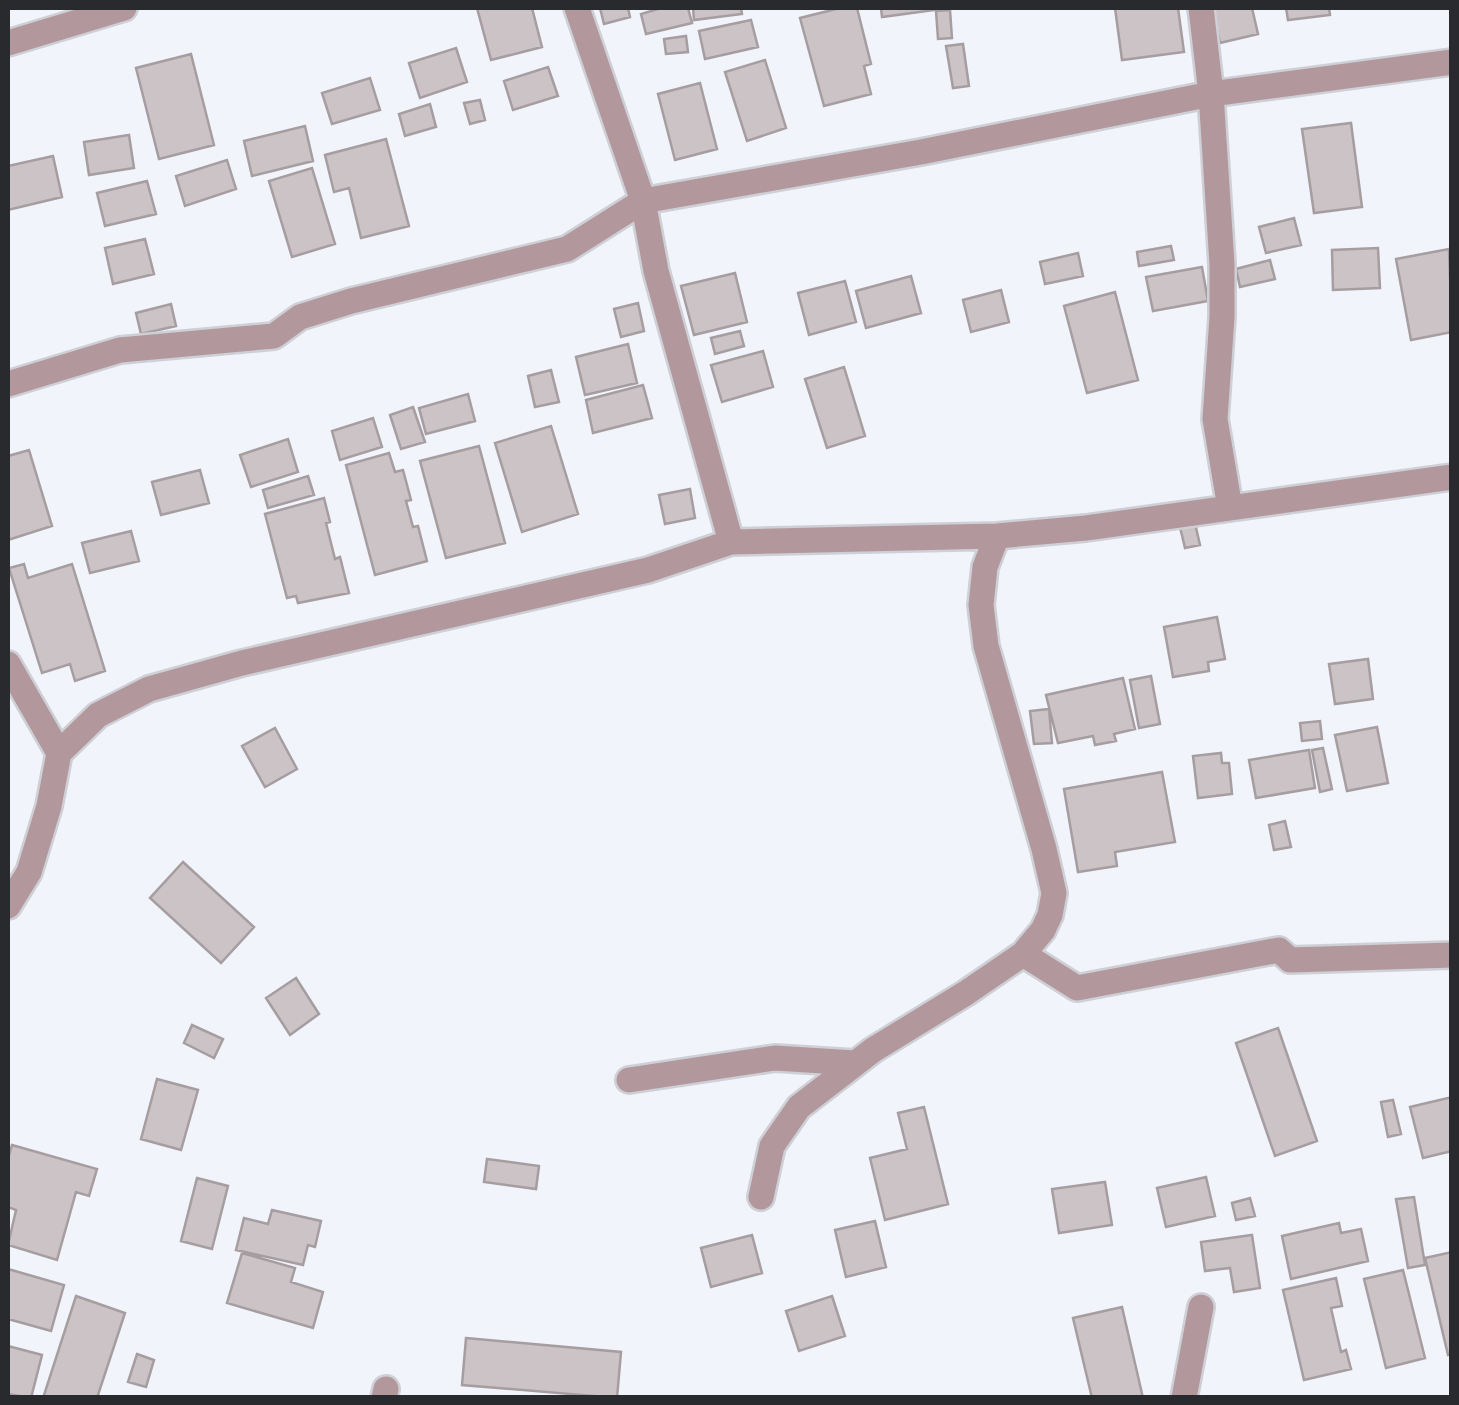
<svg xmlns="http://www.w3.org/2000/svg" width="1459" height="1405" viewBox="0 0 1459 1405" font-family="Mulish,sans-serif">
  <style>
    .building { fill: #cbc3c6; stroke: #a59da0; stroke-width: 2.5 }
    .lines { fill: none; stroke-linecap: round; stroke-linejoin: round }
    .street-casing { stroke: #ced0d6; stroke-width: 30 }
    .street { stroke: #b2989d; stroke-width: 25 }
  </style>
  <rect width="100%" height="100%" fill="#f2f4fb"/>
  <path class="building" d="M477,8H532L542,47L491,60Z
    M600,8H628L630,17L604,24Z
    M661,8H688L692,23L646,34L641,14Z
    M693,8H741L742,14L694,20Z
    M840,8H857L871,64L864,66L871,94L824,106L800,18Z
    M881,8H942V9L882,17Z
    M1115,8H1178L1184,52L1122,60Z
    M1212,8H1252L1258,34L1220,43Z
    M1286,8H1329L1330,15L1288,20Z
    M950,10L952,38L938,39L936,11Z
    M751,20L758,47L705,59L699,31Z
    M686,36L688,52L666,54L664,39Z
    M963,44L969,86L953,88L946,46Z
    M456,48L467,82L420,98L409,63Z
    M191,54L214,145L159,159L136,68Z
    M765,60L786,128L747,141L725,72Z
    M548,67L558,96L513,110L504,81Z
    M370,78L380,110L332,124L322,93Z
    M700,83L717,149L675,160L658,94Z
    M480,100L485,120L470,124L464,103Z
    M430,104L436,127L405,136L399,114Z
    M1351,123L1362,207L1314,213L1302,129Z
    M305,126L313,161L252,176L244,141Z
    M129,135L134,168L89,175L84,142Z
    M386,139L409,226L361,238L349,188L334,192L325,155Z
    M53,156L62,197L8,210V166Z
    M227,160L236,189L185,206L176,176Z
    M312,168L335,244L292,257L269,181Z
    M147,181L156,214L105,226L97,193Z
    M1294,218L1301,245L1266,253L1259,227Z
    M145,239L154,274L113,284L105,248Z
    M1171,246L1174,260L1139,266L1137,252Z
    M1378,248L1380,288L1333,290L1332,250Z
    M1449,249L1452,332L1411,340L1396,259Z
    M1078,253L1083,276L1045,284L1040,262Z
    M1270,260L1275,279L1240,287L1236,269Z
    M1202,267L1208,301L1153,311L1146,277Z
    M735,273L747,322L694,335L681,286Z
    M911,276L921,313L866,328L856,291Z
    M845,281L856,322L809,335L798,293Z
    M1001,290L1009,322L971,332L963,300Z
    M1115,292L1138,380L1087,393L1064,306Z
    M638,303L644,331L621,337L614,309Z
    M171,304L176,326L141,334L136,313Z
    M740,331L744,346L715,354L711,338Z
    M628,344L637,383L585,395L576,357Z
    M763,351L773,387L722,402L711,365Z
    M844,367L865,436L827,448L805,379Z
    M551,370L559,402L535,407L528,376Z
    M643,385L652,418L593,433L586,400Z
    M468,394L475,421L426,434L419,408Z
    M413,407L425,442L401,449L390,415Z
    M373,418L382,447L340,460L332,431Z
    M551,426L578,514L522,532L495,443Z
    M288,439L298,472L251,487L240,455Z
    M479,446L505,543L446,558L420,461Z
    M29,450L52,526L8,540V456Z
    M389,453L395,472L403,470L411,500L406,501L413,527L418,526L427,561L375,575L346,465Z
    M200,470L209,503L161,515L152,482Z
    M308,476L314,495L268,508L263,490Z
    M690,489L695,518L665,524L659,495Z
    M324,498L330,522L326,523L335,559L340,557L349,593L298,603L296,596L287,598L265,514Z
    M1194,519L1200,545L1185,548L1179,523Z
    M131,531L139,561L90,573L82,543Z
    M24,564L28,578L72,564L105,671L75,681L70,664L42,673L9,568Z
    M1217,617L1225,659L1208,662L1209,671L1173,677L1164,627Z
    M1368,659L1373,699L1335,704L1329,664Z
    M1151,676L1160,724L1139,728L1130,680Z
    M1123,678L1135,729L1114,734L1116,741L1095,745L1093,736L1058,743L1046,695Z
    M1049,709L1052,743L1034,744L1030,711Z
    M1320,721L1322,739L1302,741L1300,723Z
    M1377,727L1388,783L1347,791L1335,735Z
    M275,728L297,769L265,787L242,746Z
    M1323,748L1332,789L1320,792L1312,750Z
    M1309,750L1315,788L1256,798L1249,760Z
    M1221,753L1222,763H1229L1232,794L1198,798L1193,756Z
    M1162,772L1175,842L1115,852L1117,866L1078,872L1064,789Z
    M1285,821L1291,847L1274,850L1269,825Z
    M183,862L254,927L221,963L150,898Z
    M296,978L319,1014L290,1035L266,998Z
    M192,1025L223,1039L214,1058L184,1043Z
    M1278,1028L1317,1141L1275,1156L1236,1043Z
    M157,1079L198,1090L181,1150L141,1139Z
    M1452,1097V1151L1423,1158L1410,1107Z
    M1393,1100L1401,1134L1388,1137L1381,1102Z
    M924,1107L948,1204L885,1220L870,1158L907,1149L898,1113Z
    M12,1145L97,1169L89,1196L76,1192L57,1260L8,1245L16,1210L8,1207V1159Z
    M487,1159L539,1166L536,1189L484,1182Z
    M1206,1177L1215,1216L1166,1227L1157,1188Z
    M197,1178L228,1186L212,1249L181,1241Z
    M1105,1182L1112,1225L1059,1233L1052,1189Z
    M1414,1197L1425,1265L1408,1268L1396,1199Z
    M1250,1198L1255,1216L1236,1220L1232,1203Z
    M272,1210L321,1221L315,1247L308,1245L303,1265L236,1250L244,1218L268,1224Z
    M875,1221L886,1267L846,1277L835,1230Z
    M1339,1223L1341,1233L1361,1229L1368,1261L1291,1279L1282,1236Z
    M752,1235L762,1273L711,1287L701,1248Z
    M1252,1235L1260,1288L1234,1292L1230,1268L1205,1271L1201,1242Z
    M1452,1252V1354L1448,1355L1425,1258Z
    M242,1253L295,1268L291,1282L323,1292L313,1328L227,1303Z
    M8,1269L64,1285L51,1331L8,1319Z
    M1403,1270L1425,1358L1386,1368L1364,1279Z
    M1336,1278L1342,1306L1331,1308L1341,1352L1346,1350L1351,1369L1304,1380L1283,1290Z
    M76,1296L125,1313L97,1398H51L44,1395Z
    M832,1296L845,1336L799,1351L786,1311Z
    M1122,1307L1143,1398H1092L1073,1318Z
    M466,1338L621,1352L617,1398L462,1385Z
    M8,1346L42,1355L31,1398L8,1394Z
    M137,1354L154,1360L146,1387L128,1382Z"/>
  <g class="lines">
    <g class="street-casing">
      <path id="street" d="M577,8L643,201L656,271L731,542
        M1201,8L1211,94L1222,264V317L1215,419L1230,508
        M8,43L124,8
        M8,384L120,350L274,336L300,317L351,301L567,249L643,201L921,152L1211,94L1452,62
        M8,664L59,753
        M8,906L29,872L49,806L59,753L98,715L149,689L242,663L648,570L731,542L997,536L1086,528L1452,477
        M1023,954L1077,988L1279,950L1290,960L1452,955
        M629,1080L775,1058L855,1063
        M761,1197L772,1146L799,1107L873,1050L966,993L1023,954L1043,930L1050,915L1054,893L1044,849L986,646L981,605L985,567L997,536
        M384,1398L386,1389
        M1184,1398L1201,1307"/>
    </g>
    <use href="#street" class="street"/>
  </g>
  <rect width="1459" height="1405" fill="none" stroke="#292a2d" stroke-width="20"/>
</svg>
